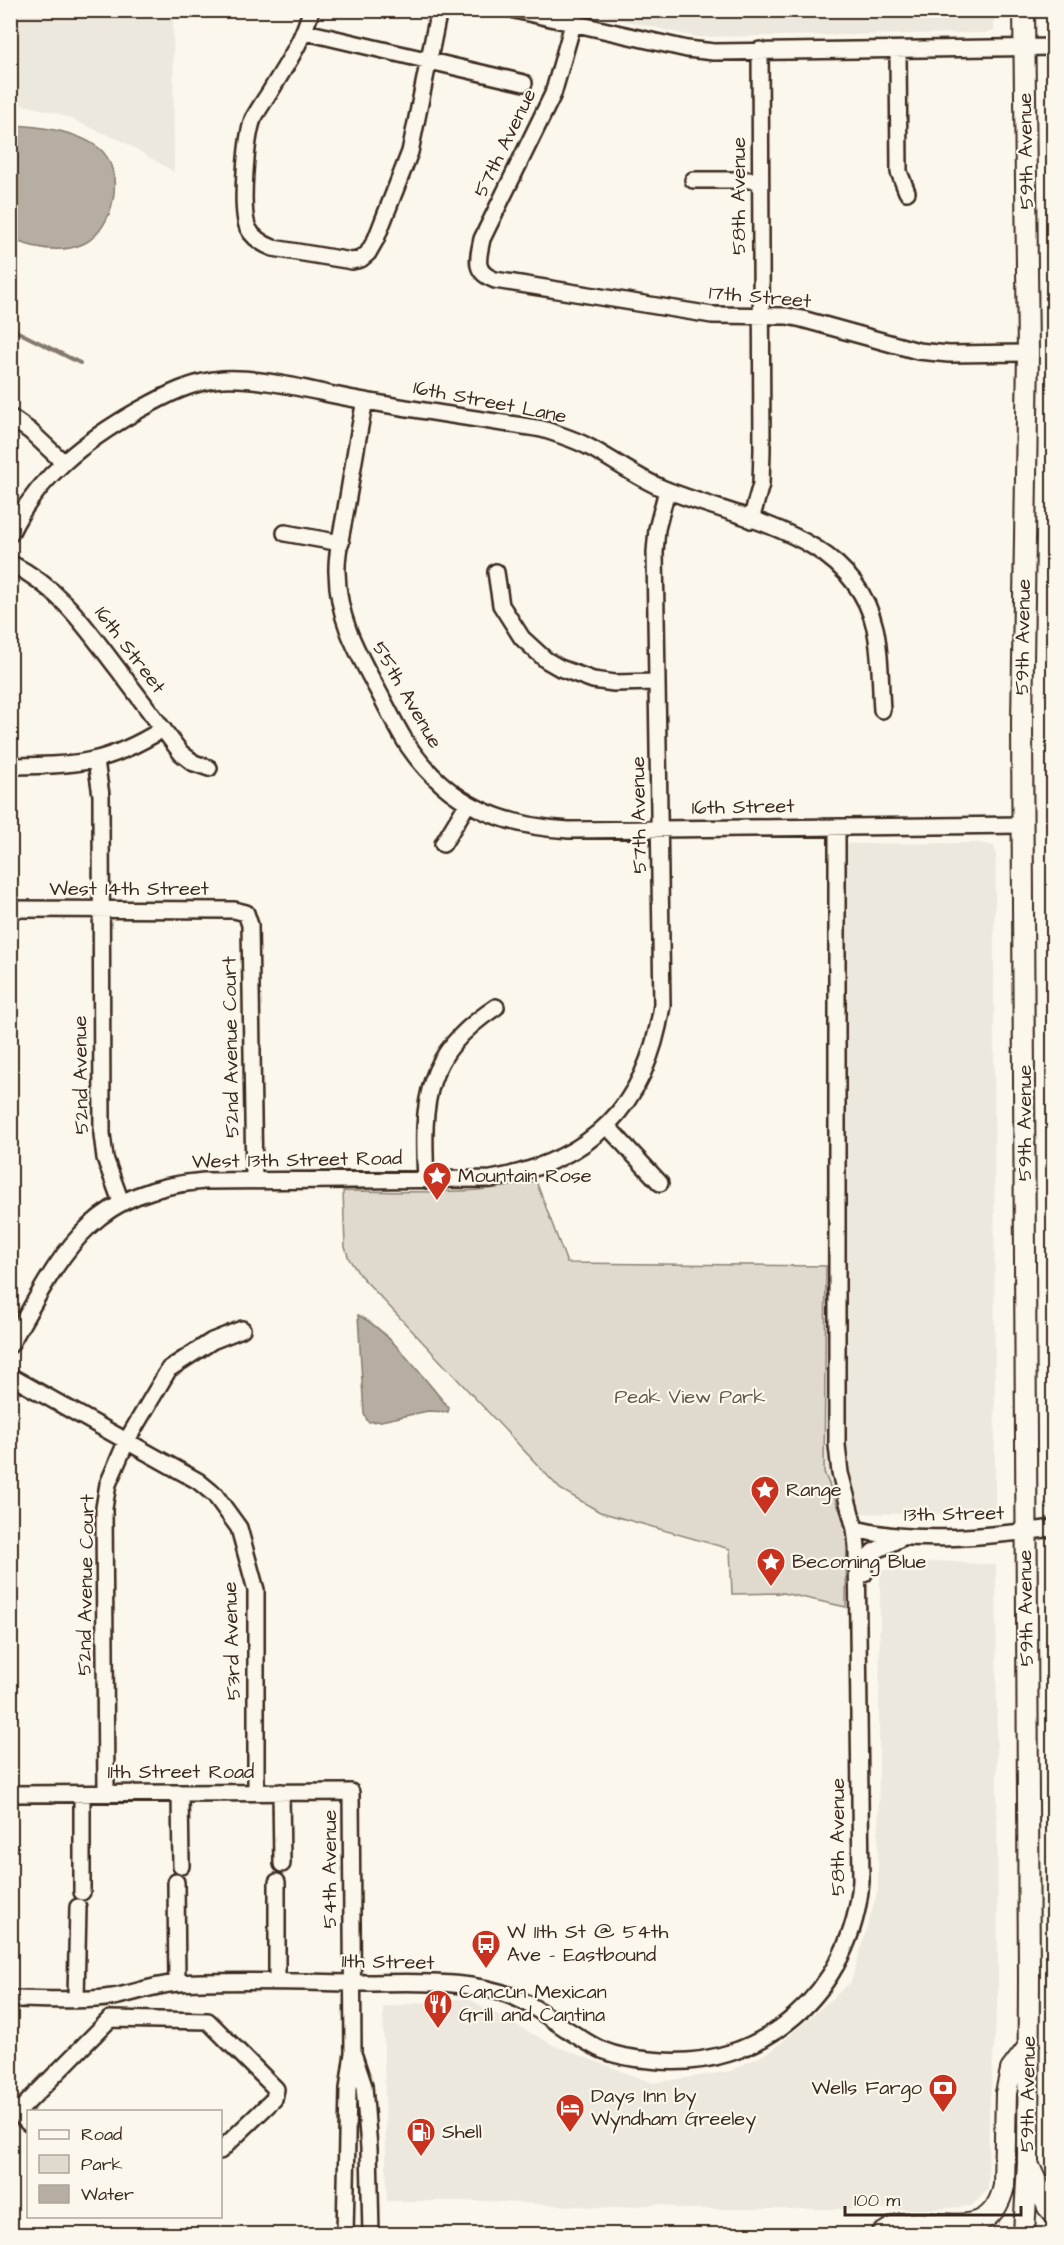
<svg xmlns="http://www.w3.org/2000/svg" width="1064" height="2245" viewBox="0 0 1064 2245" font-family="'Architects Daughter',sans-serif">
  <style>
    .built { fill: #ede8dd }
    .green { fill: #dfd9ce; stroke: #8d8276; stroke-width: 1.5 }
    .water { fill: #b6aea2; stroke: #85796d; stroke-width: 1.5 }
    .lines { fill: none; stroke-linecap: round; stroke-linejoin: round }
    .stream { stroke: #85796d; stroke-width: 4 }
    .minor-casing { stroke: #3b2a1e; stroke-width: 20 }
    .major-casing { stroke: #3b2a1e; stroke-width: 24 }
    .minor { stroke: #fbf7ec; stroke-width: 15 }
    .major { stroke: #fbf7ec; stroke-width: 20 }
    .labels { text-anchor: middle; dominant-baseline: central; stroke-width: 4.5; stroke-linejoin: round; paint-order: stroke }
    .street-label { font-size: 20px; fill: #3b2a1e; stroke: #fbf7ec }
    .poi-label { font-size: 20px; fill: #3b2a1e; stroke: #fbf7ec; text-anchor: start }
    .park-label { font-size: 20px; fill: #64564a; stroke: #fbf7ec }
  </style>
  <rect width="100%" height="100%" fill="#fbf7ec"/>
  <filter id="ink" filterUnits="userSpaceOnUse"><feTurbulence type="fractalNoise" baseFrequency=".0167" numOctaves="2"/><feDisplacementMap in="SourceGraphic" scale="12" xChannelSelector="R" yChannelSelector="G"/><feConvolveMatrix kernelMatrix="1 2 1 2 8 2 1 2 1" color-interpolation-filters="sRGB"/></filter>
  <g filter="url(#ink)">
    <path class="built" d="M11,10L173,11L174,172L124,142L57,113L11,102Z
      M994,10V30L985,33L696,37L583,11Z
      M978,843L994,846L996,855L994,940L995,1507L987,1515L840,1513L824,1472L828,844Z
      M938,1561L996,1565L998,1994L989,2114L988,2190L971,2206L936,2209H681L661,2204L611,2208L485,2201H387L383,2007L467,1998L555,2046L653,2083L730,2071L773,2050L851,1982L878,1890L880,1571Z"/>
    <path class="green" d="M536,1181L567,1263L826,1266L824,1472L847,1528L846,1607L783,1593L732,1594L730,1549L600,1512L560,1489L359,1274L349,1259L345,1247L343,1191C407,1191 473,1196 536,1181Z"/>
    <path class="water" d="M10,125C40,126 75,130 99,148C127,171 114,230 83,244C60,254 33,248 11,239Z
      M358,1315C390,1331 425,1380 449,1408L448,1412L428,1411L381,1421L368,1422L364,1414Z"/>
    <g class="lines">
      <path class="stream" d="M10,328L80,363"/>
      <g class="minor-casing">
        <path id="minor" d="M311,10C303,41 286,65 270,92C264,101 258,110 253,119C246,138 240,210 248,228C253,238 263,244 273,248L352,261L361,259L368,253L376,239L410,152L439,10
          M515,10L687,49L714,52L1054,47
          M573,24L553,94L482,239C478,259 473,272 495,280L712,315L787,316L802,319L918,351L949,354L1028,353
          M306,32L524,83
          M898,51L899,172L907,192
          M693,180H759
          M365,401C357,438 352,476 345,514C342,532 336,553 337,572C338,618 355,648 376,687C387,707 397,729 409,747C449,805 502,826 569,830L1023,825
          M10,417L30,431L63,462
          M751,520L761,484L762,450L760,50
          M285,533L341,543
          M10,534C37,477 86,440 139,410C166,395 193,381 223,379C261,377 312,391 349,398C413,410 478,419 542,429C558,434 574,439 589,447C614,460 637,478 664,489C740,520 853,532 875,628C881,654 880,683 882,710
          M10,563C60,588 85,626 117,668C139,697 160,725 181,753L194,763L209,768
          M496,572L501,605L522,638L546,660L560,668L593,680L614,683L657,682
          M96,761L101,795L102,1134L105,1158L121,1202
          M10,766C77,765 105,765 163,729
          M443,844L468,803
          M10,909L234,910L246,913L250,925L254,1180
          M607,1126L660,1183
          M426,1180C422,1099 424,1055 496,1007
          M10,1345C62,1254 87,1191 204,1181L491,1179C592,1161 647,1106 662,1005L655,552L657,529L667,490
          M10,1376L198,1481L215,1495L239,1528L256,1590V1792
          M855,1529C918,1545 990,1536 1054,1528
          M864,1574V1562L873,1552L901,1538
          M281,1792L282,1864
          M106,1793L104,1508L108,1484L127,1440L169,1369L212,1341L242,1329
          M180,1793L181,1866
          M10,1794L351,1792L353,2053L348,2089L345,2234
          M176,1882L177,1983
          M277,1882V1981
          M82,1892V1794
          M76,1998L78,1907
          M10,1999C44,1999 80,2002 113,1997C135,1993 157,1984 180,1983C238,1980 297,1982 355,1983C387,1983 420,1981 453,1984C478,1986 506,1991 528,2004C552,2018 576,2038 602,2050C617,2056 634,2059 650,2060C761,2074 853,1990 861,1881L857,1547L855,1529L840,1473L837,1445V827
          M354,2056L364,2086L369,2148L371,2234
          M10,2104L28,2123
          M18,2112L110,2019L208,2021L276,2089L274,2099L220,2151"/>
      </g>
      <g class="major-casing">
        <path id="major" d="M1024,10L1028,353L1022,723L1029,1977L1028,2163L1024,2234
          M1029,2166L1048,2207L1054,2214
          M882,2234C888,2231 895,2225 902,2224C945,2218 991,2244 1004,2186L1006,2093L1011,2070L1029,2046"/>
      </g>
      <use href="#minor" class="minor"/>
      <use href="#major" class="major"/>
    </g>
  </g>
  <defs>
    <g id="sight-pin" transform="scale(1.5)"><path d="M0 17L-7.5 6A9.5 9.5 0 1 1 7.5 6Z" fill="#c8321e" stroke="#fbf7ec"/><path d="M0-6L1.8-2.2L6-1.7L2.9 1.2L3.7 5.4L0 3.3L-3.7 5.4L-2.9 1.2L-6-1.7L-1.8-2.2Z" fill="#fff"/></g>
    <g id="bus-pin" transform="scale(1.5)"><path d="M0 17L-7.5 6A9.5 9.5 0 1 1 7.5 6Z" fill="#c8321e" stroke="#fbf7ec"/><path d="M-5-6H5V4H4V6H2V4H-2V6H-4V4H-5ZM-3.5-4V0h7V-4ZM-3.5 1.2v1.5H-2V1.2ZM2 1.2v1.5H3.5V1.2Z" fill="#fff"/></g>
    <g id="restaurant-pin" transform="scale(1.5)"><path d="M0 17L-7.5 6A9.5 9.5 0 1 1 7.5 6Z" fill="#c8321e" stroke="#fbf7ec"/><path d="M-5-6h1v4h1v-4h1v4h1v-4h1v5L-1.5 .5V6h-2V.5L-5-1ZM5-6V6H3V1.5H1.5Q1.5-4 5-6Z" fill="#fff"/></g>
    <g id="bank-pin" transform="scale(1.5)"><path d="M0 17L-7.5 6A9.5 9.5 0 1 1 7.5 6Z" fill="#c8321e" stroke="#fbf7ec"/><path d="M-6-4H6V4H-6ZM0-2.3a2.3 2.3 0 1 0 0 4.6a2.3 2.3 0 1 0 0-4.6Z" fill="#fff"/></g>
    <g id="hotel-pin" transform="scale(1.5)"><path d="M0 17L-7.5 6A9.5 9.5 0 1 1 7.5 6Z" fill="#c8321e" stroke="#fbf7ec"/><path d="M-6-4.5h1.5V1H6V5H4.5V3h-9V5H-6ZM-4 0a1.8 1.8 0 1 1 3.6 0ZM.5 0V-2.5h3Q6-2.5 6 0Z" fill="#fff"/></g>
    <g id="fuel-pin" transform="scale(1.5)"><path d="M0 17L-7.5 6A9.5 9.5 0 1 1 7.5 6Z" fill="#c8321e" stroke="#fbf7ec"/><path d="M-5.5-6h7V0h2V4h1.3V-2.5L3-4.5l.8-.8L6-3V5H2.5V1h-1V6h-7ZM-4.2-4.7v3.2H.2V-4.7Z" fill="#fff"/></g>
  </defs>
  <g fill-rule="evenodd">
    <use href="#sight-pin" x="437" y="1176"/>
    <use href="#sight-pin" x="765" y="1490"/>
    <use href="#sight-pin" x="771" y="1562"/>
    <use href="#bus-pin" x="486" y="1944"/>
    <use href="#restaurant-pin" x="438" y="2004"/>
    <use href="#bank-pin" x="943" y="2088"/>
    <use href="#hotel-pin" x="570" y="2108"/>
    <use href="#fuel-pin" x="421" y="2132"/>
  </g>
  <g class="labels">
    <g class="street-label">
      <text transform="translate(505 143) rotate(-64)">57th Avenue</text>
      <text transform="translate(1026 151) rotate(-91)">59th Avenue</text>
      <text transform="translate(739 196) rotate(-90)">58th Avenue</text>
      <text transform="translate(760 297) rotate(5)">17th Street</text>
      <text transform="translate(490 402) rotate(11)">16th Street Lane</text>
      <text transform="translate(1023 637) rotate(-89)">59th Avenue</text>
      <text transform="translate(130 650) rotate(53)">16th Street</text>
      <text transform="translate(407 695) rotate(60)">55th Avenue</text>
      <text transform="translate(743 807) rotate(-1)">16th Street</text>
      <text transform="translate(639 815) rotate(-91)">57th Avenue</text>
      <text x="129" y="889">West 14th Street</text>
      <text transform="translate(231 1047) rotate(-91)">52nd Avenue Court</text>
      <text transform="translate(81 1075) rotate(-91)">52nd Avenue</text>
      <text transform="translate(1025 1123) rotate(-90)">59th Avenue</text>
      <text transform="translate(297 1160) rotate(-1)">West 13th Street Road</text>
      <text transform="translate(954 1514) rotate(-1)">13th Street</text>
      <text transform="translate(86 1585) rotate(-89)">52nd Avenue Court</text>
      <text transform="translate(1026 1608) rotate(-91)">59th Avenue</text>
      <text transform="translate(232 1641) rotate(-92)">53rd Avenue</text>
      <text x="181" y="1772">11th Street Road</text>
      <text transform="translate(838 1837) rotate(-90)">58th Avenue</text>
      <text transform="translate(330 1869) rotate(-90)">54th Avenue</text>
      <text transform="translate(388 1962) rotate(1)">11th Street</text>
      <text transform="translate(1028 2094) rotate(-89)">59th Avenue</text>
    </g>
    <g class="poi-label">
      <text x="458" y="1176">Mountain Rose</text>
      <text x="786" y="1490">Range</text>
      <text x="792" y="1562">Becoming Blue</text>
      <text x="507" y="1932">W 11th St @ 54th<tspan x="507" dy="23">Ave - Eastbound</tspan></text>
      <text x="459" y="1992">Cancun Mexican<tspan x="459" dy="23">Grill and Cantina</tspan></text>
      <text x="922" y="2088" text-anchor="end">Wells Fargo</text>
      <text x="591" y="2096">Days Inn by<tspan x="591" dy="23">Wyndham Greeley</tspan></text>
      <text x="442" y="2132">Shell</text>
    </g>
    <g class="park-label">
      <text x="690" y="1397">Peak View Park</text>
    </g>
  </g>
  <rect width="1064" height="2245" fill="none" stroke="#fbf7ec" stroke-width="36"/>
  <rect x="18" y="18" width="1028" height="2209" fill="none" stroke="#3b2a1e" stroke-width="2" filter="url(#ink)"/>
  <rect x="27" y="2110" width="195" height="108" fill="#fbf7ec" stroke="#aea59a" stroke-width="1.5"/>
  <rect x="39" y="2130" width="30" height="9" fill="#fbf7ec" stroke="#aea59a" stroke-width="1.5"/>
  <text x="81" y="2140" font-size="18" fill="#3b2a1e">Road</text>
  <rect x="39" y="2155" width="30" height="18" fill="#dfd9ce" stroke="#aea59a" stroke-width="1.5"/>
  <text x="81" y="2170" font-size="18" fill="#3b2a1e">Park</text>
  <rect x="39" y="2185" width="30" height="18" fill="#b6aea2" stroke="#aea59a" stroke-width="1.5"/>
  <text x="81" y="2200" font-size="18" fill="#3b2a1e">Water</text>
  <path d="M845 2206v9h176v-9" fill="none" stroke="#3b2a1e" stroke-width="3"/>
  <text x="854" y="2206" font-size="18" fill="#3b2a1e" stroke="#fbf7ec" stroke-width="4.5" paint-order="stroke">100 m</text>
</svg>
